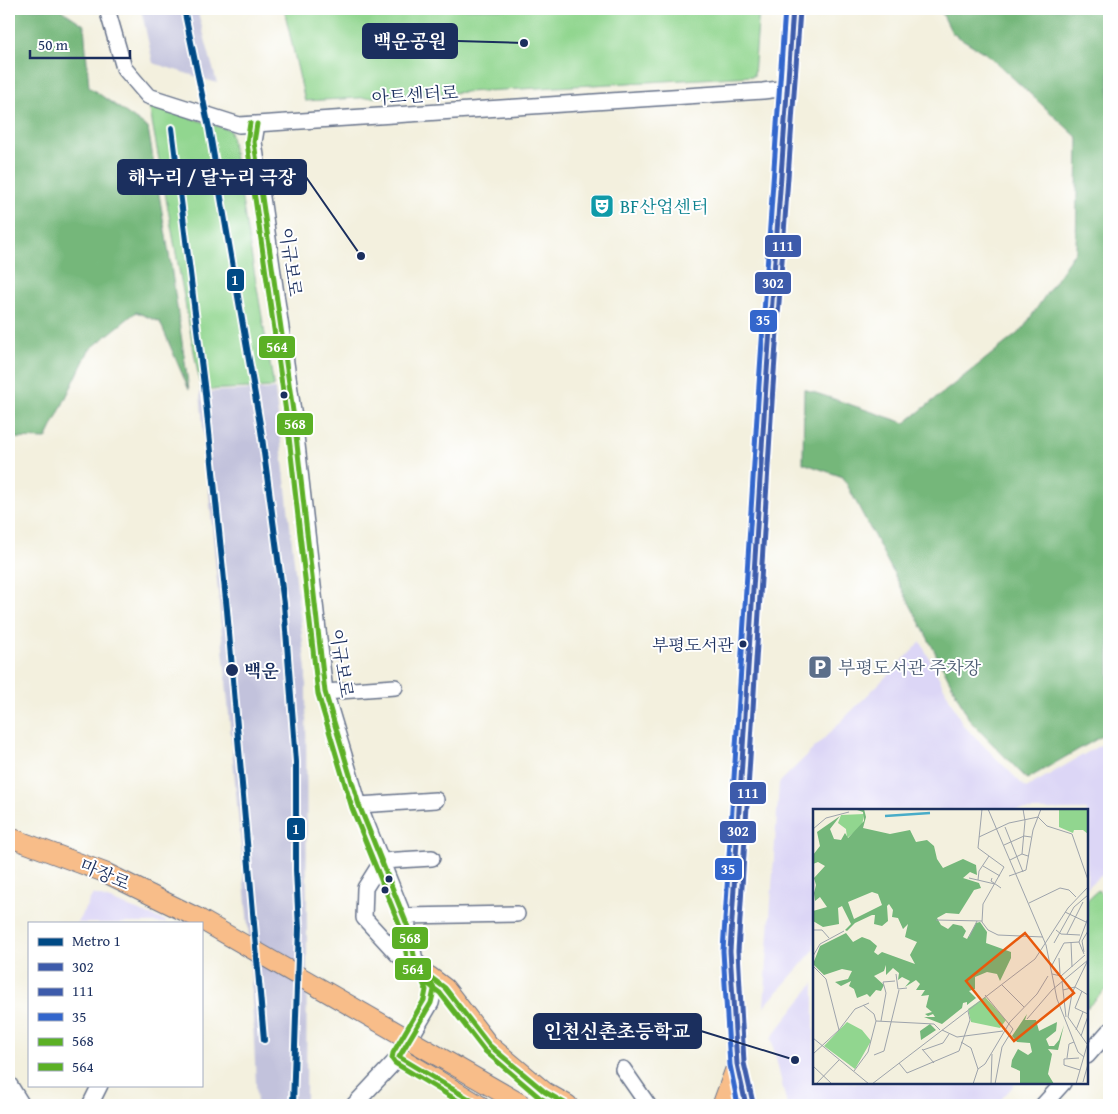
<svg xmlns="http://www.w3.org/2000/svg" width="1118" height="1114" viewBox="0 0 1118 1114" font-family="'Gentium Book Plus','Noto Serif KR',serif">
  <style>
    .built { fill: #dcd6f6 }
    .industrial { fill: #c2c2dc }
    .green { fill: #91d68f; stroke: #568276 }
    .forest { fill: #74b77a; stroke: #48736c }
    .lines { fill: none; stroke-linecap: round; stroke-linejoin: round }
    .minor-casing { stroke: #67738b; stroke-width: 18 }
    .major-casing { stroke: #67738b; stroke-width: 21 }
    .minor { stroke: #fff; stroke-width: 15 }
    .major { stroke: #f8bd89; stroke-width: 19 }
    .major-bridge-casing { stroke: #67738b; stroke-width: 21; stroke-linecap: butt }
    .major-bridge { stroke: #f8bd89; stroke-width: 19 }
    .bus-1-casing { stroke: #fff; stroke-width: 9 }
    .bus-2-casing { stroke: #fff; stroke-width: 9 }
    .bus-3-casing { stroke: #fff; stroke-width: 9 }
    .bus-4-casing { stroke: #fff; stroke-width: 9 }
    .bus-5-casing { stroke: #fff; stroke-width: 9 }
    .bus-1 { stroke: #3d5bab; stroke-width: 5 }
    .bus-2 { stroke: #3d5bab; stroke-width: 5 }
    .bus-3 { stroke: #36c; stroke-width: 5 }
    .bus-4 { stroke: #5bb025; stroke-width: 5 }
    .bus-5 { stroke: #5bb025; stroke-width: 5 }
    .metro-1-casing { stroke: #fff; stroke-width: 10 }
    .metro-1 { stroke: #004a85; stroke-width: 6 }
    .bus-dot { fill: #1b2f5e; stroke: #fff; stroke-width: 2 }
    .labels { text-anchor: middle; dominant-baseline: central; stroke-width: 4; stroke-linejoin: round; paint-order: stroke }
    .bus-label { font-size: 17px; fill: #1b2f5e; stroke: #fff; text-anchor: end }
    .street-label { font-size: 18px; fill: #1b2f5e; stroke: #fff }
    .culture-label { font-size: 18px; fill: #0d838f; stroke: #fff; text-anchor: start }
    .service-label { font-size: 18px; fill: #4e5e75; stroke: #fff; text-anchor: start }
    .stop-label { font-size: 18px; font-weight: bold; fill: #1b2f5e; stroke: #fff; text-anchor: start }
    .inset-river { fill: none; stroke: #48acc8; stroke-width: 2.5 }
    .inset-road { fill: none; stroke: #9da3ab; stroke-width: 1 }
    .view { fill: #e8590c; fill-opacity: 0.15; stroke: #e8590c; stroke-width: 2.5 }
    .inset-edge { fill: none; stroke: #1b2f5e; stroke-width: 2.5 }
    .leader { fill: none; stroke: #1b2f5e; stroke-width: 2 }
    .callout-dot { fill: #1b2f5e; stroke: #fff; stroke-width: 2 }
    .callout { fill: #1b2f5e; stroke: #1b2f5e; stroke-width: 2 }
    .callout-label { font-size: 19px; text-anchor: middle; font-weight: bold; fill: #fff }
    .line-badge { stroke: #fff; stroke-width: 2 }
    .badge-label { font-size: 14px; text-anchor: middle; font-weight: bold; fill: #fff }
  </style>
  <rect width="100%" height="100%" fill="#fff"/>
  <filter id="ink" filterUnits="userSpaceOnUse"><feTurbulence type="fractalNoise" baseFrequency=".02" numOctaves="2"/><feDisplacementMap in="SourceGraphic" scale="10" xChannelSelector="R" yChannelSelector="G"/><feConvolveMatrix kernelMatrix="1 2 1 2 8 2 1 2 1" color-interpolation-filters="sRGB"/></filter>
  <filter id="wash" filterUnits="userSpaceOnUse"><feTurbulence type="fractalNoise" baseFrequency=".0096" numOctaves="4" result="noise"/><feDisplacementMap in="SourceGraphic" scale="20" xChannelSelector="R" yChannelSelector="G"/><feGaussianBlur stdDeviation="1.12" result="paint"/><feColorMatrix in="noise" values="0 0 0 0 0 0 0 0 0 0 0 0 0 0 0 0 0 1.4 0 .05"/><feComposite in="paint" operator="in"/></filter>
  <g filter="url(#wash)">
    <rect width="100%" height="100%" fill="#f3f0de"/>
    <path class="built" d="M921,642L963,725L1026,788L1109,740V879L1103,873L1087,888V810H814V950L764,1007L779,783Z
      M93,894L110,900L166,921L165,923H77Z
      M814,983V1083H1013L1015,1084L996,1105H787L771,1038Z"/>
    <path class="industrial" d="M141,9H197L217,83L153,63Z
      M275,389L306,670L307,948L306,1105H257L249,937L200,392Z"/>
    <path class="green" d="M284,9H759L754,76L305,101Z
      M149,105L230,130L274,387L201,390Z
      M1098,890L1109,902V986L1087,1008V900Z"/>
    <path class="forest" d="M12,9H60L84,25L89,87L148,128L171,266L189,390L160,322L136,312L89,350L46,439L9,438V10Z
      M940,9H1109V732L1027,779L970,721L933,648L843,477L803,463L804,389L905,423L1022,330L1076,250L1078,138L988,55L952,33Z"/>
  </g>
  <g filter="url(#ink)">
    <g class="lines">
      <g class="minor-casing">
        <path id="minor" d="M107,9L124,68L148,96L239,125L763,91L787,88
          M257,124L254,142L294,418L325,692L359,805L408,927L415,960L429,976L434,990L431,1003L399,1057L354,1105
          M325,692L395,687
          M359,805L436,800
          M382,861L365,888L364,918L398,955L415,960
          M382,861L432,858
          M404,916L517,914
          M1087,1056L1109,1031
          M623,1069L648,1105
          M9,1084L22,1105
          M90,1105L100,1085
          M1043,1105L1063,1083"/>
      </g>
      <g class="major-casing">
        <path id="major" d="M9,837L106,873L198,918
          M429,976L445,988L489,1045L545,1092L568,1105
          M399,1057L479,1105
          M722,1105L737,1064
          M746,1105L737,1064L730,951L766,385L793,9"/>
      </g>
      <use href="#minor" class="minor"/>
      <use href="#major" class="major"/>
      <g class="major-bridge-casing">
        <path id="major-bridge" d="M198,918L523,1105"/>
      </g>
      <use href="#major-bridge" class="major-bridge"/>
      <g class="bus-1-casing">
        <path id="bus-1" d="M746,1105L737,1064L730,951L766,385L793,9"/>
      </g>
      <g class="bus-2-casing">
        <path id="bus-2" d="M753,1103L744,1063L738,951L773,386L800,10"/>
      </g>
      <g class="bus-3-casing">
        <path id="bus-3" d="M738,1105L730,1065L723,951L759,385L785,9"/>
      </g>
      <g class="bus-4-casing">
        <path id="bus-4" d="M257,124L254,142L294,418L325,692L359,805L408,927L415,960L429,976L434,990L431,1003L399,1057L479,1105
          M416,960L429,976L445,988L489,1045L545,1092L568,1105"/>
      </g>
      <g class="bus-5-casing">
        <path id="bus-5" d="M250,123L247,143L287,419L318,694L352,808L401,929L408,962L422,980L426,990L424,1000L393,1053L392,1059L395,1063L465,1105
          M410,965L424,981L440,993L484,1050L540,1098L553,1105"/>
      </g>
      <use href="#bus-1" class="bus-1"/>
      <use href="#bus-2" class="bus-2"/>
      <use href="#bus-3" class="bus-3"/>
      <use href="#bus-4" class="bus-4"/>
      <use href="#bus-5" class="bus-5"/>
      <g class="metro-1-casing">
        <path id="metro-1" d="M184,9L209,128L261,430L284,604L296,762V870L299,928L293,1105
          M172,128L205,393L227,610L264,1040"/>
      </g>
      <use href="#metro-1" class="metro-1"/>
    </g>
  </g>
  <defs>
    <g id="theatre-square" transform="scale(1.25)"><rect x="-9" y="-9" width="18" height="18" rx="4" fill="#0f9aa8" stroke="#fff"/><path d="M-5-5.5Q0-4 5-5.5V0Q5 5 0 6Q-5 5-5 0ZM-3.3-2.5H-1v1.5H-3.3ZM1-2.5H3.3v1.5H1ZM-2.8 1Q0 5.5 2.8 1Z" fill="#fff"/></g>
    <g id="parking-square" transform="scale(1.25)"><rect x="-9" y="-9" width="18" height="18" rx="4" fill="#5c6f8a" stroke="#fff"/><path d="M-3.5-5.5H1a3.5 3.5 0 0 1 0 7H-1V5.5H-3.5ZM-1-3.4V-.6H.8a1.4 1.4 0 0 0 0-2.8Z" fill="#fff"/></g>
  </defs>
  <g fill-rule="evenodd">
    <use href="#theatre-square" x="602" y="206"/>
    <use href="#parking-square" x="820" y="667"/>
  </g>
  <g class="bus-dot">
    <circle cx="284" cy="395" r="4.5"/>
    <circle cx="743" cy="644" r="4.5"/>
    <circle cx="232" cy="670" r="7"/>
    <circle cx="389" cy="879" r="4.5"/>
    <circle cx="385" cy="890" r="4.5"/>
  </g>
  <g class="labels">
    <g class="bus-label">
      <text x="734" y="644">부평도서관</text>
    </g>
    <g class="street-label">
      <text transform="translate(415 95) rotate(-4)">아트센터로</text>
      <text transform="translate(291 262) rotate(82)">이규보로</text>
      <text transform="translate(342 663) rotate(81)">이규보로</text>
      <text transform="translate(105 874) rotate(23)">마장로</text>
    </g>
    <g class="culture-label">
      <text x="620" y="206">BF산업센터</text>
    </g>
    <g class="service-label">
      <text x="838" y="667">부평도서관 주차장</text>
    </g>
    <g class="stop-label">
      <text x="244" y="670">백운</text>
    </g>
  </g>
  <g transform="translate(813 809)">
    <rect width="275" height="275" fill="#f3f0de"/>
    <path d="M246,0H275V25L270,21H261L260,24L246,18ZM51,5L49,17L34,29L33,20L25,14L28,6ZM172,188L193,211L187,219L158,213L155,200ZM34,213L49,221L58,232L42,260L11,237Z" fill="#91d68f"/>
    <path d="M41,0H51L53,8L50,19L77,25L97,21L103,33L114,31L121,37L124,50L130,59L150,50L163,56L164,66L157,63L150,69L166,74L168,79L161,81L146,105L133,104L124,109L128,116L135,120L140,115L149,117L153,122L150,128L154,130L163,114L167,113L174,123L173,134L198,143V149L187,172L184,165L174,163L162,168V180L156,182L163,189L154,196V193L150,194L149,199L129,215L111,208H122L120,205L115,207L112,205L119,203L113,198L116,186L108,187L112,181H103L107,175L103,171L92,178L97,172L89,168L85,171L86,164L80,159L73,166V156L71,162L61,167L71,176L68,182L63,181L57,188L54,185L44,189L41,180L36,177L38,172L28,177L22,173L35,170L39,162L29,160L11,166L0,155L7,137L33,124L40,133L49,128L57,131L64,137L61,143L65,146L69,143L102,155L97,146L104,133L92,128L95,115L90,120L85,109L79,108L80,101L76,95L74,97L75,112L69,117L61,115L62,106H59L42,114L34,122L32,121L38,115L29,97L25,99L26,115L10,118L0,112V102L14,98L7,88L2,92L1,84L3,76L1,69L12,57L5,53L0,55V46L7,37L4,23L27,7L17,20L21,30L28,31L32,24L35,29L51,12L50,3ZM59,83L65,85L69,96L41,110L35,93ZM214,205L212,211H223L226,222L244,213L243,222L233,230L236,237H241L246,231L251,216L245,241L235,240L239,245L235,265L241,275H203L207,274V262L198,258L199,251L205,240L215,246L219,243L217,234L204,233L199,227ZM117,215L123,221L108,231L107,222Z" fill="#74b77a" fill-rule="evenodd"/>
    <path class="inset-river" d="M72,7L117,4"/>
    <path class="inset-road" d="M169,0L165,39L191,58L170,95L169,113L175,121L185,126L230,128M175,0L233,136L244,190L265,243L271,248M225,8L234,17L259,25M192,18L210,63M0,20L13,9L36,3M259,25L275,71M166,28L196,14L225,8M191,36L211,27L218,28M209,45L212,12L210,0M197,51L209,45L215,47M170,57L187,67M196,67L213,61L220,21L228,0M156,69L182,75M179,69L178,72L188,79M165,71L166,62L176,47M216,94L247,79L256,81L263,88M252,103L273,113M123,111L169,112M0,121H9L16,129M243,121L248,125L267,126M254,125L270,93M156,128L164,112M258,133L259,158M241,134L261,98L275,86M271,143L269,132L275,122M271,145L266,133L275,109M0,147L7,135L31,122M246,149L247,165M274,153L259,184L255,208L274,235M239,156L251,134L266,133M0,157L13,170L26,221L0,245M83,165L85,180L94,179M239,165L248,167L272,146M249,172L253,208M189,176L211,198M250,181L262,178L275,186M269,182L262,199L275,205M172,186L200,220L189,238L182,275M214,210L239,181L275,151M63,212L121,215L127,221M68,212L73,184L70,173L82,172M26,221L42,200L56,194M129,221L144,228L190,222M263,221L270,203M268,227L275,207M0,229L56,275M148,233L158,239L165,260M109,240L121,254M110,241L130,234L136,225M61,246L71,242L86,181M254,249L256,235L261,233M266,249L251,250V256L267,261M86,254L94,264L146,242L157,211L155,202M0,257L19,275M41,262L55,243L63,212L61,205L50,196M270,273L275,255M3,275L26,251M59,275L222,150L255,99L275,78M160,275L165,260L172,255L197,213L224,185L235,167M178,275L179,245M263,275L275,233"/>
    <path class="view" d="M212,124L261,184L201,232L153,172Z"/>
    <rect width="275" height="275" class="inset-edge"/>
  </g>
  <path class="leader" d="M524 43L457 41M361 256L306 177M795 1060L701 1031"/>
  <g class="callout-dot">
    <circle cx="524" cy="43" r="5"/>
    <circle cx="361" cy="256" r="5"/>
    <circle cx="795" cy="1060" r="5"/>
  </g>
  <g class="callout">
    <rect x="363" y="24" width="94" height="34" rx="5"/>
    <rect x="118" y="160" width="188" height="34" rx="5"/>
    <rect x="534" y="1014" width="167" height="34" rx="5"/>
  </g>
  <g class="callout-label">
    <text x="410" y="48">백운공원</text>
    <text x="212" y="184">해누리 / 달누리 극장</text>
    <text x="617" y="1038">인천신촌초등학교</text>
  </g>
  <g class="line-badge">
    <rect x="764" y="234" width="38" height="24" rx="5" fill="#3d5bab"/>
    <rect x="226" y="268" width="19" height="24" rx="5" fill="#004a85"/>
    <rect x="754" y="271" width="38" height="24" rx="5" fill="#3d5bab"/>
    <rect x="749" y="309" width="29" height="24" rx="5" fill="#36c"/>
    <rect x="258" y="335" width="38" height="24" rx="5" fill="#5bb025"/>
    <rect x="276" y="412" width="38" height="24" rx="5" fill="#5bb025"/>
    <rect x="729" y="781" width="38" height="24" rx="5" fill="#3d5bab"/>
    <rect x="286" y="817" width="20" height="24" rx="5" fill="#004a85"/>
    <rect x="719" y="820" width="38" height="24" rx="5" fill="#3d5bab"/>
    <rect x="714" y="857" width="29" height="24" rx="5" fill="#36c"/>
    <rect x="391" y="926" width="38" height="24" rx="5" fill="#5bb025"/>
    <rect x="394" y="957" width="38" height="24" rx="5" fill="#5bb025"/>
  </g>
  <g class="badge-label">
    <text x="783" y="251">111</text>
    <text x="235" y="285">1</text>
    <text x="773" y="288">302</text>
    <text x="763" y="325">35</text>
    <text x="277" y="352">564</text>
    <text x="295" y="429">568</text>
    <text x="748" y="798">111</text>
    <text x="296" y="834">1</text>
    <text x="738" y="836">302</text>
    <text x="728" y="874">35</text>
    <text x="410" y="943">568</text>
    <text x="413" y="974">564</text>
  </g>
  <rect width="1118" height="1114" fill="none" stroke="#fff" stroke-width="30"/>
  <rect x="28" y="922" width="175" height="165" fill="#ffffff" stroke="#a4acbf"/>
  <rect x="38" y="938" width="25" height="8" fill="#004a85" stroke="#a4acbf"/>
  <text x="72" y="946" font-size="15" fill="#1b2f5e">Metro 1</text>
  <rect x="38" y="963" width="25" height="8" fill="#3d5bab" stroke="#a4acbf"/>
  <text x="72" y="972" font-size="15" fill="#1b2f5e">302</text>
  <rect x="38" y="988" width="25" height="8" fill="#3d5bab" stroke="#a4acbf"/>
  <text x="72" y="996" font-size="15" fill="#1b2f5e">111</text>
  <rect x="38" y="1013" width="25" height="8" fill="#3366cc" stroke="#a4acbf"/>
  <text x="72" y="1022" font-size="15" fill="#1b2f5e">35</text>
  <rect x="38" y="1038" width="25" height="8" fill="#5bb025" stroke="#a4acbf"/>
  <text x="72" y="1046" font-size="15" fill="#1b2f5e">568</text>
  <rect x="38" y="1063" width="25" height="8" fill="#5bb025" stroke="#a4acbf"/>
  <text x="72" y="1072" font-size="15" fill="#1b2f5e">564</text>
  <path d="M30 50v8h100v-8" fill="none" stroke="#1b2f5e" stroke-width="2.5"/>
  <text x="38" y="50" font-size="15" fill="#1b2f5e" stroke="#ffffff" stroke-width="4" paint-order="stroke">50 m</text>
</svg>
